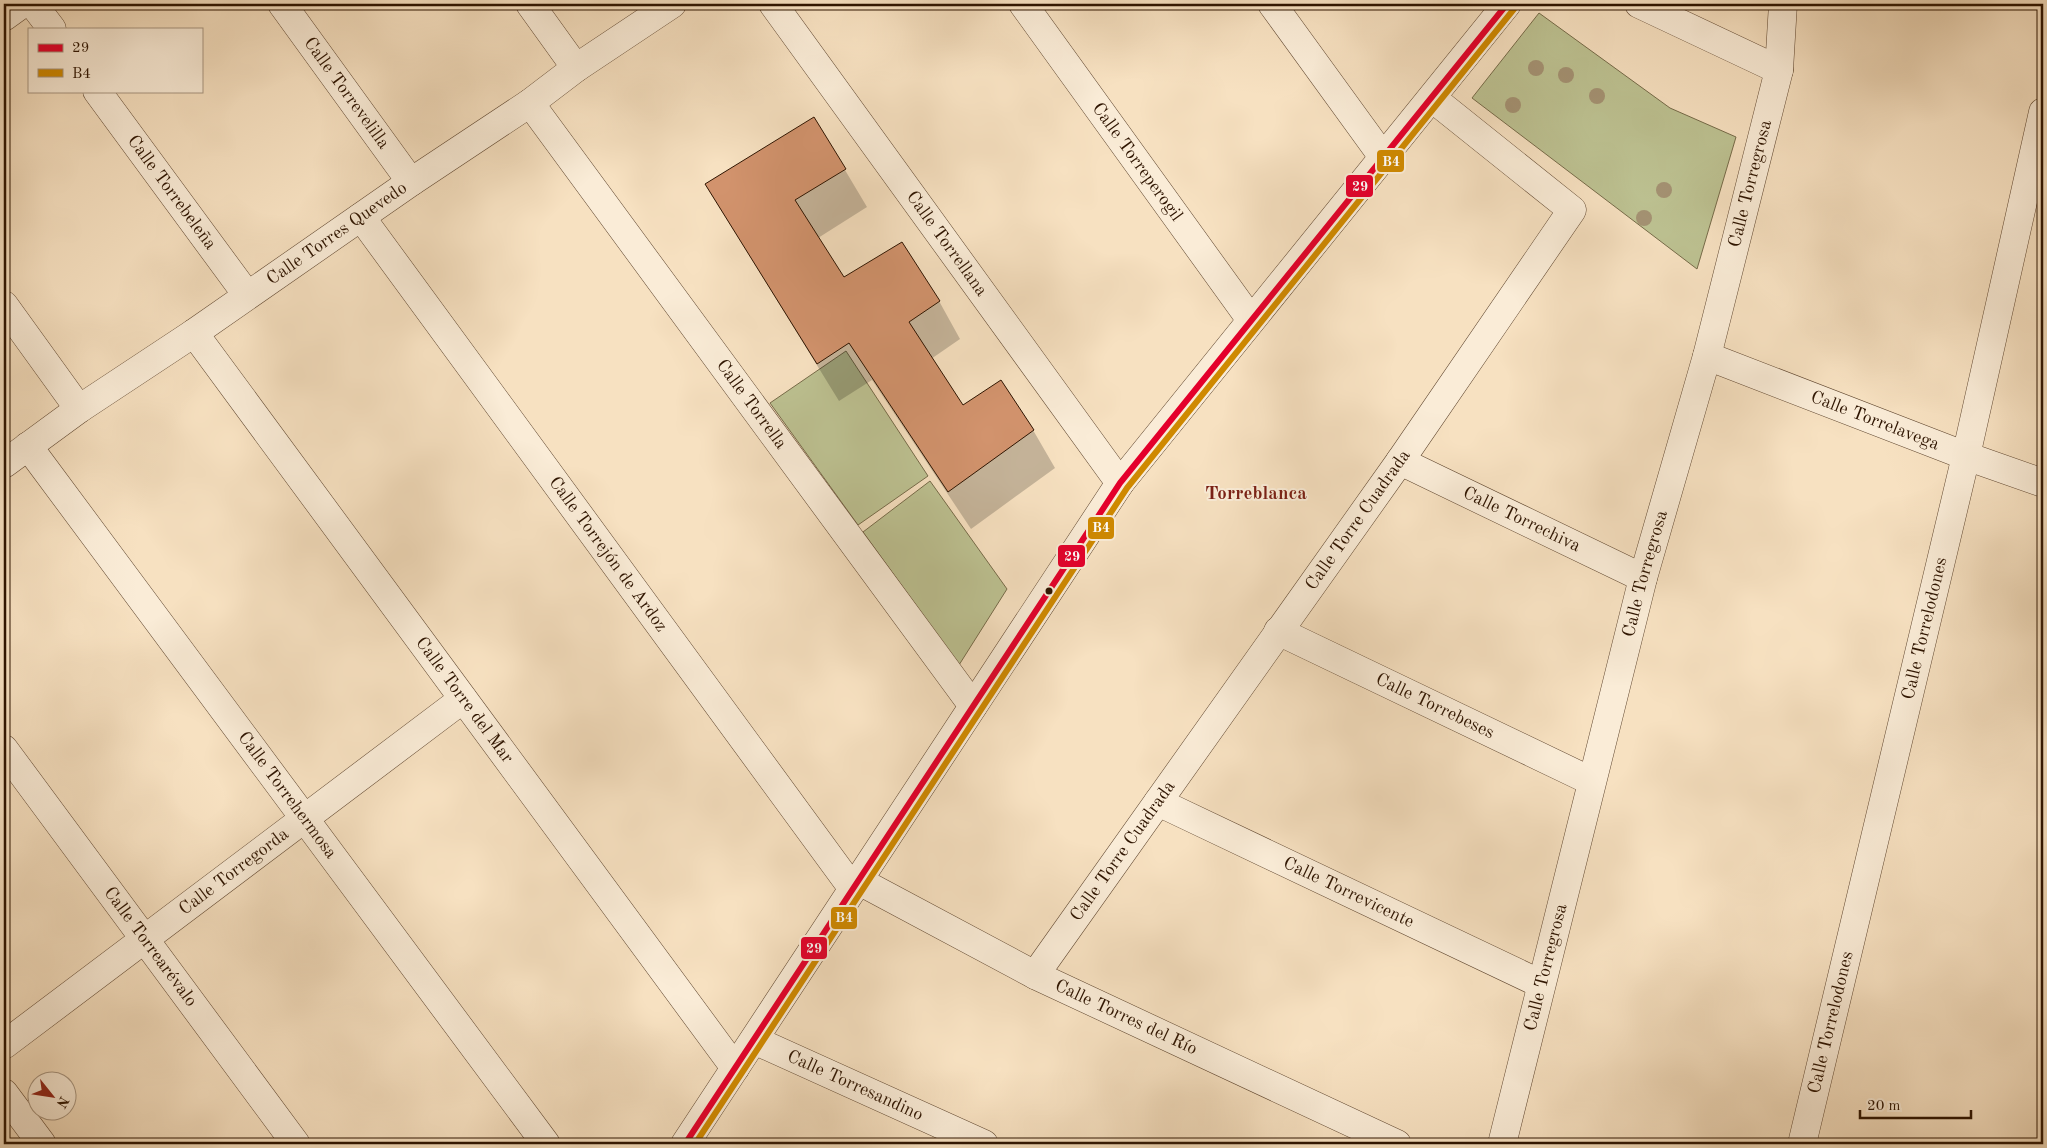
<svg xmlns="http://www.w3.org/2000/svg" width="2047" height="1148" viewBox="0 0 2047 1148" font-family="'Old Standard TT',serif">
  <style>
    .green { fill: #bdc292; stroke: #766b49 }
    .shadow { fill: #0003 }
    .building { fill: #d2936d; stroke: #2e1400 }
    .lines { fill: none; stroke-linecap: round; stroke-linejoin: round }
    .minor-casing { stroke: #604730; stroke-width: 29 }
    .minor { stroke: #faecd7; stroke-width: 28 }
    .bus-1-casing { stroke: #faecd7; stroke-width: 10 }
    .bus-2-casing { stroke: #faecd7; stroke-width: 10 }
    .bus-1 { stroke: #e4002b; stroke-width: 6 }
    .bus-2 { stroke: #cf8900; stroke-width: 6 }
    .tree { fill: #a49273 }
    .bus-dot { fill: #2e1400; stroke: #faecd7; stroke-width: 2 }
    .labels { text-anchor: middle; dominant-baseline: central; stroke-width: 4; stroke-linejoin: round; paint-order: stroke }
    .street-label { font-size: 18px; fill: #2e1400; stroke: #faecd7 }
    .neighbourhood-label { font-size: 19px; font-weight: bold; fill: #7a1f14; stroke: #faecd7 }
    .line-badge { stroke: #faecd7; stroke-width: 2 }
    .badge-label { font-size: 14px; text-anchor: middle; font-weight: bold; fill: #fff }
  </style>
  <rect width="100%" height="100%" fill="#f7e1c1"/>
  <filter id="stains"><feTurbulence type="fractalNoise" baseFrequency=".004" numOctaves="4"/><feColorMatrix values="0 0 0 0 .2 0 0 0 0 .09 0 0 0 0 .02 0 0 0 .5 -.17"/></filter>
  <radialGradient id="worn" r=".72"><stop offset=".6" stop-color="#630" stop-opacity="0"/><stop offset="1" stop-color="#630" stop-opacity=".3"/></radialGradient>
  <path class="green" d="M1539,13L1670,108L1736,137L1697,269L1472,98Z
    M846,351L928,476L858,525L770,403Z
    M930,481L1007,589L959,665L863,532Z"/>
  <path class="shadow" d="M814,118L867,207L818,238L844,279L939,301L960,339L931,359L962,407L1033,430L1055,468L971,529L872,380L839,401L706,185Z"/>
  <path class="building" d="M814,117L846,169L795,200L844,277L902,242L940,301L909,322L963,405L1001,380L1034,430L948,492L849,343L817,364L705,184Z"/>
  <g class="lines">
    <g class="minor-casing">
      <g id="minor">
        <path d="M33,4L52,29"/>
        <path id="s1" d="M282,4L411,182"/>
        <path d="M530,4L576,68"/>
        <path id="s2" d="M773,4L1120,483"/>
        <path id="s3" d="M1023,4L1251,320"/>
        <path d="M1272,4L1383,157"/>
        <path d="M1639,4L1779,70"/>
        <path d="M4,17L22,4"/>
        <path id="s4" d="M97,91L247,295"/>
        <path id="s5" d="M530,103L973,706"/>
        <path id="s6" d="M361,217L853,889"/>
        <path d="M4,305L79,409"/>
        <path id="s7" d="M194,333L735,1068"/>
        <path id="s8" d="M1707,356L1966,456L2043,483"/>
        <path id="s9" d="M28,446L546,1144"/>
        <path id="s10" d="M1400,461L1643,578"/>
        <path id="s11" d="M4,464L79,409L194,333L411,182L530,103L576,68L672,4"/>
        <path id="s12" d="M1278,631L1591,781"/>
        <path id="s13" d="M4,749L296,1144"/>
        <path id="s14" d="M1158,802L1541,984"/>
        <path id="s15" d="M859,881L1035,975L1397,1144"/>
        <path id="s16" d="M1035,975L1400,461L1572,210L1432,98"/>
        <path id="s17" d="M754,1040L984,1144"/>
        <path id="s18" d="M4,1045L463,699"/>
        <path d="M4,1093L42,1144"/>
        <path d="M685,1144L1120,483L1507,4"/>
        <path id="s19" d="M1502,1144L1643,578L1707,356L1779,70L1783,4"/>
        <path id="s20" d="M1802,1144L1966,456L2043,112"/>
      </g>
    </g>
    <use href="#minor" class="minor"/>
    <g class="bus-1-casing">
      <path id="bus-1" d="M685,1144L1120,483L1507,4"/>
    </g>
    <g class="bus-2-casing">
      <path id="bus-2" d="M695,1144L1127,488L1514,9"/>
    </g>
    <use href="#bus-1" class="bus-1"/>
    <use href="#bus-2" class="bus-2"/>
  </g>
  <g class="tree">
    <circle cx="1536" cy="68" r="8"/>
    <circle cx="1566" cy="75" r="8"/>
    <circle cx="1597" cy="96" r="8"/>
    <circle cx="1513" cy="105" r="8"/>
    <circle cx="1664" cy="190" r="8"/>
    <circle cx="1644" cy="218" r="8"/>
  </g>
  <circle class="bus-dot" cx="1049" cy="591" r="4.5"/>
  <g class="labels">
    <g class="street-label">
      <text stroke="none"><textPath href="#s1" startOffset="110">Calle Torrevelilla</textPath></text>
      <text stroke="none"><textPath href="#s3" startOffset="195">Calle Torreperogil</textPath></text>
      <text stroke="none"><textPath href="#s19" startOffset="992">Calle Torregrosa</textPath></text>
      <text stroke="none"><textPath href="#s4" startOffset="126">Calle Torrebeleña</textPath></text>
      <text stroke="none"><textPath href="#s11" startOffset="405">Calle Torres Quevedo</textPath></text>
      <text stroke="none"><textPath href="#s2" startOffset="296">Calle Torrellana</textPath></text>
      <text stroke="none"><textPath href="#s5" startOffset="374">Calle Torrella</textPath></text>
      <text stroke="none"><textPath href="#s8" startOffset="180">Calle Torrelavega</textPath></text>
      <text stroke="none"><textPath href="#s10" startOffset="135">Calle Torrechiva</textPath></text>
      <text stroke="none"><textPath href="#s16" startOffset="558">Calle Torre Cuadrada</textPath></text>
      <text stroke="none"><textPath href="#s6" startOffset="418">Calle Torrejón de Ardoz</textPath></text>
      <text stroke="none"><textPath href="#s19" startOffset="588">Calle Torregrosa</textPath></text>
      <text stroke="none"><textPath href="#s20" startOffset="530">Calle Torrelodones</textPath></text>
      <text stroke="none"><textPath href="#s7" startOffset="456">Calle Torre del Mar</textPath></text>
      <text stroke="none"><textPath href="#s12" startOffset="174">Calle Torrebeses</textPath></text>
      <text stroke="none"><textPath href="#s9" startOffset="435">Calle Torrehermosa</textPath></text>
      <text stroke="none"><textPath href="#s16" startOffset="152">Calle Torre Cuadrada</textPath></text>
      <text stroke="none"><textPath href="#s18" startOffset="288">Calle Torregorda</textPath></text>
      <text stroke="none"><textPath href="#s14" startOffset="211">Calle Torrevicente</textPath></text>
      <text stroke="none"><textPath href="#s13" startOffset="246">Calle Torrearévalo</textPath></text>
      <text stroke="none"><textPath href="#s19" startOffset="182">Calle Torregrosa</textPath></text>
      <text stroke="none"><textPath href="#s15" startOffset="300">Calle Torres del Río</textPath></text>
      <text stroke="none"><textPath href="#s20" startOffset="125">Calle Torrelodones</textPath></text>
      <text stroke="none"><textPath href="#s17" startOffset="111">Calle Torresandino</textPath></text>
    </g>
    <g class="neighbourhood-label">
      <text x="1256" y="494">Torreblanca</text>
    </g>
  </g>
  <g class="line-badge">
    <rect x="1376" y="149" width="29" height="24" rx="5" fill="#cf8900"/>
    <rect x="1345" y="174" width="29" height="24" rx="5" fill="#e4002b"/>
    <rect x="1087" y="516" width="28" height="24" rx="5" fill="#cf8900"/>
    <rect x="1057" y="544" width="29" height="24" rx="5" fill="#e4002b"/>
    <rect x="830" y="906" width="28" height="24" rx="5" fill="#cf8900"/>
    <rect x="800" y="936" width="28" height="24" rx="5" fill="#e4002b"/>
  </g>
  <g class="badge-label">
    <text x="1391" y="166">B4</text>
    <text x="1360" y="191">29</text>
    <text x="1101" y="532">B4</text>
    <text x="1072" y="561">29</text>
    <text x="844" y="922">B4</text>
    <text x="814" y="953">29</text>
  </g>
  <rect width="2047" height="1148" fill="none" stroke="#f7e1c1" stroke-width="20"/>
  <rect x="5" y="5" width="2037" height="1138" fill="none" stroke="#2e1400" stroke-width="2.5"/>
  <rect x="10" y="10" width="2027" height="1128" fill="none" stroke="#2e1400"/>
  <rect x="28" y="28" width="175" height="65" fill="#faecd7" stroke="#a89681"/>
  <rect x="38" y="44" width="25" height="8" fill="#e4002b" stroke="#a89681"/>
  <text x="72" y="52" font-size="15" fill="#2e1400">29</text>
  <rect x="38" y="69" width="25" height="8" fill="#cf8900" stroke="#a89681"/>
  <text x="72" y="78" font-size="15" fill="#2e1400">B4</text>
  <g transform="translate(52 1096) rotate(120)"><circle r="24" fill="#faecd7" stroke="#a89681"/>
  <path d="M0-4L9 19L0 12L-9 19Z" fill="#8f2418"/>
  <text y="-8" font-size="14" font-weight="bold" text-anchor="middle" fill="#2e1400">N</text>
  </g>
  <path d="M1860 1110v8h111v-8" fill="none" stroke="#2e1400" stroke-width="2.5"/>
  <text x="1867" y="1110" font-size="15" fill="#2e1400" stroke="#faecd7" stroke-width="4" paint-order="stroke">20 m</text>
  <rect width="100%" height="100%" filter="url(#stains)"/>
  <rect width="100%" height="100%" fill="url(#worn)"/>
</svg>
